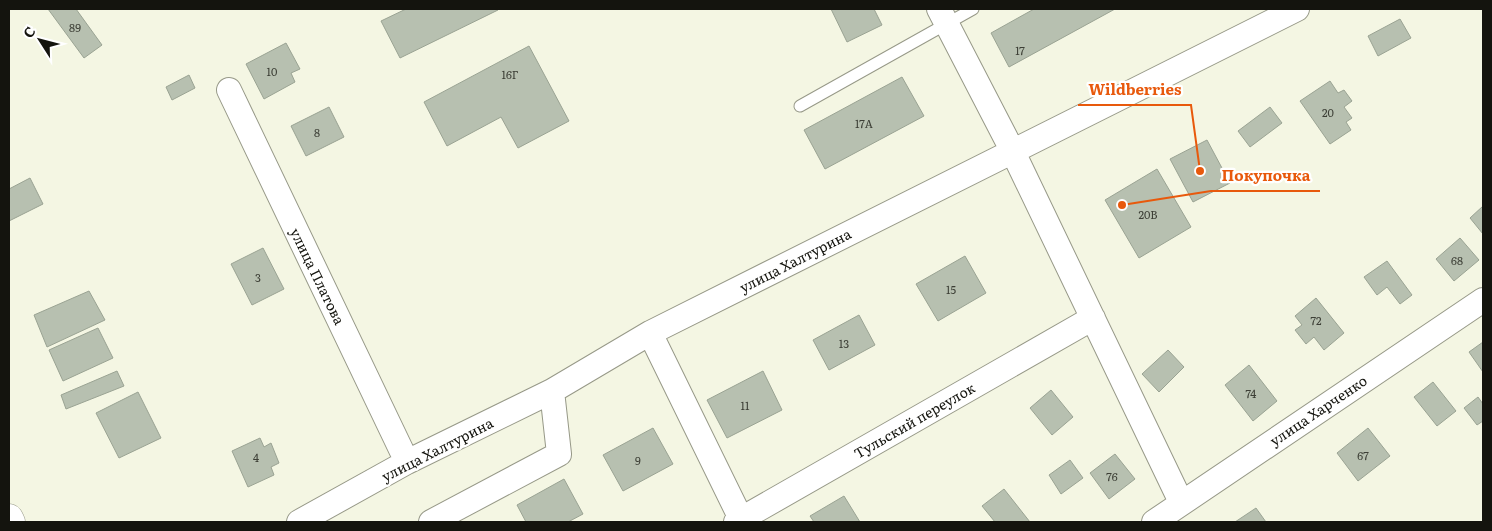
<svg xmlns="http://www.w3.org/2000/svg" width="1492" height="531" viewBox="0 0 1492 531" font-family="Literata,serif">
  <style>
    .building { fill: #b7c0b0; stroke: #9aa393 }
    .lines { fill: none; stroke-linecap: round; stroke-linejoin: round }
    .lane-casing { stroke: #979988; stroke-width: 13 }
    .street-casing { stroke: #979988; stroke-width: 26 }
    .secondary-casing { stroke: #979988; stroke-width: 29 }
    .lane { stroke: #fff; stroke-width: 11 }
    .street { stroke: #fff; stroke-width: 24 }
    .secondary { stroke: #fff; stroke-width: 28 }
    .labels { text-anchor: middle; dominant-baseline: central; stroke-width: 4.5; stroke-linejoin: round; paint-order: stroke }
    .number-label { font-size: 11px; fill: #3d3f36 }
    .street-label { font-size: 14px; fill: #14140e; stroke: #fff }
    .leader { fill: none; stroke: #e8590c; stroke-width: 2 }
    .callout-dot { fill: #e8590c; stroke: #fff; stroke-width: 2 }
    .callout-label { font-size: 15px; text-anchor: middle; font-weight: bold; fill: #e8590c; stroke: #fff; stroke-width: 4.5; stroke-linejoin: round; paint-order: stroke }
  </style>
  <rect width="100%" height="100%" fill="#f4f6e3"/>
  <path class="building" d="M48,9H76L102,45L84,58Z
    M406,9H497L498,10L400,58L381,21Z
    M831,9H874L882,25L847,42Z
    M1034,9H1115L1009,67L991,33Z
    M1400,19L1411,38L1378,56L1368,36Z
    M286,43L300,69L291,73L295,82L264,99L246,64Z
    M529,46L569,121L518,148L501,117L447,146L424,102Z
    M189,75L195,88L172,100L166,87Z
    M902,77L924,116L825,169L804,130Z
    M1330,81L1338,93L1344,90L1352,101L1344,107L1352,118L1346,122L1351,130L1330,144L1300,101Z
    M329,107L344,137L306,156L291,126Z
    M1270,107L1282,123L1250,147L1238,131Z
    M1207,140L1230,183L1193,202L1170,159Z
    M1157,169L1191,227L1139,258L1105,200Z
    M30,178L43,204L9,221V189Z
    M1483,206V234L1470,218Z
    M1460,238L1479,260L1454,281L1436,259Z
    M263,248L284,289L252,305L231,264Z
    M965,256L986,293L938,321L916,284Z
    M1387,261L1412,295L1400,304L1387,287L1377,295L1364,277Z
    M89,291L105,320L47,347L34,315Z
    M1316,298L1344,333L1324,350L1314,337L1306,344L1295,330L1302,325L1295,316Z
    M859,315L875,345L829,370L813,340Z
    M98,328L113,358L63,381L49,350Z
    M1483,342V372L1469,352Z
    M1168,350L1184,367L1159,392L1142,374Z
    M1249,365L1277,401L1253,421L1225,385Z
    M117,371L124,386L66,409L61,395Z
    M763,371L782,410L727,438L707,400Z
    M1433,382L1456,411L1437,426L1414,397Z
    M1051,390L1073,417L1052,435L1030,408Z
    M138,392L161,438L119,458L96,413Z
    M1478,397L1483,404V421L1477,425L1464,408Z
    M653,428L673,464L623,491L603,455Z
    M1368,428L1390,456L1358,481L1337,453Z
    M260,438L264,447L271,443L279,463L271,467L274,475L248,487L232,451Z
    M1115,454L1135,479L1109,499L1090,473Z
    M1070,460L1083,478L1061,494L1049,475Z
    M564,479L583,514L568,522H526L517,505Z
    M1004,489L1030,522H995L982,506Z
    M844,496L860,522H814L810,516Z
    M1256,508L1266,522H1235Z"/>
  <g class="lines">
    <g class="lane-casing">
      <path id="lane" d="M800,106L973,9"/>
    </g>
    <g class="street-casing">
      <path id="street" d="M939,9L1012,150L1181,502
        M229,90L407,462
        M650,333L741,519
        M299,522L407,462L552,391L650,333L1297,9
        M431,522L559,454L552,391
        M736,522L1093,318
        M1154,522L1483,300"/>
    </g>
    <g class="secondary-casing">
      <path id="secondary" d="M9,518L11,522"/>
    </g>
    <use href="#lane" class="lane"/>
    <use href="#street" class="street"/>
    <use href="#secondary" class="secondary"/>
  </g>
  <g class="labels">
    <g class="number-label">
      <text x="75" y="27">89</text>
      <text x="1020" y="50">17</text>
      <text x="272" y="71">10</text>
      <text x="510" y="74">16Г</text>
      <text x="1328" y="112">20</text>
      <text x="864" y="123">17А</text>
      <text x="317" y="132">8</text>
      <text x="1148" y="214">20В</text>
      <text x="1457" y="260">68</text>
      <text x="258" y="277">3</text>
      <text x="951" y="289">15</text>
      <text x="1316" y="320">72</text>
      <text x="844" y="343">13</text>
      <text x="1251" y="393">74</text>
      <text x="745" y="405">11</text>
      <text x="1363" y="455">67</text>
      <text x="256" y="457">4</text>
      <text x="638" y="460">9</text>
      <text x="1112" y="476">76</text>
    </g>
    <g class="street-label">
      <text transform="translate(795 260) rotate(-27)">улица Халтурина</text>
      <text transform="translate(318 276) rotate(64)">улица Платова</text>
      <text transform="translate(1318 410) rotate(-34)">улица Харченко</text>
      <text transform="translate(914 420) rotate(-30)">Тульский переулок</text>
      <text transform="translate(437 449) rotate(-27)">улица Халтурина</text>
    </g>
  </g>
  <path class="leader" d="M1200 171L1191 105H1078M1122 205L1211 191H1320"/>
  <g class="callout-dot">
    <circle cx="1200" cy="171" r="5"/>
    <circle cx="1122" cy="205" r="5"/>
  </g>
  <g class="callout-label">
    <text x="1135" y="95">Wildberries</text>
    <text x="1266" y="181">Покупочка</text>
  </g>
  <rect width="1492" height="531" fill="none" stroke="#14140e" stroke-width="20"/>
  <g transform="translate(40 40) rotate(306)" stroke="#ffffff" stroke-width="4" paint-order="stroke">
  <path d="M0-4L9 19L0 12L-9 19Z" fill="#14140e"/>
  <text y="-8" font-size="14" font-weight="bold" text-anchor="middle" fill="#14140e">С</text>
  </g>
</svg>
